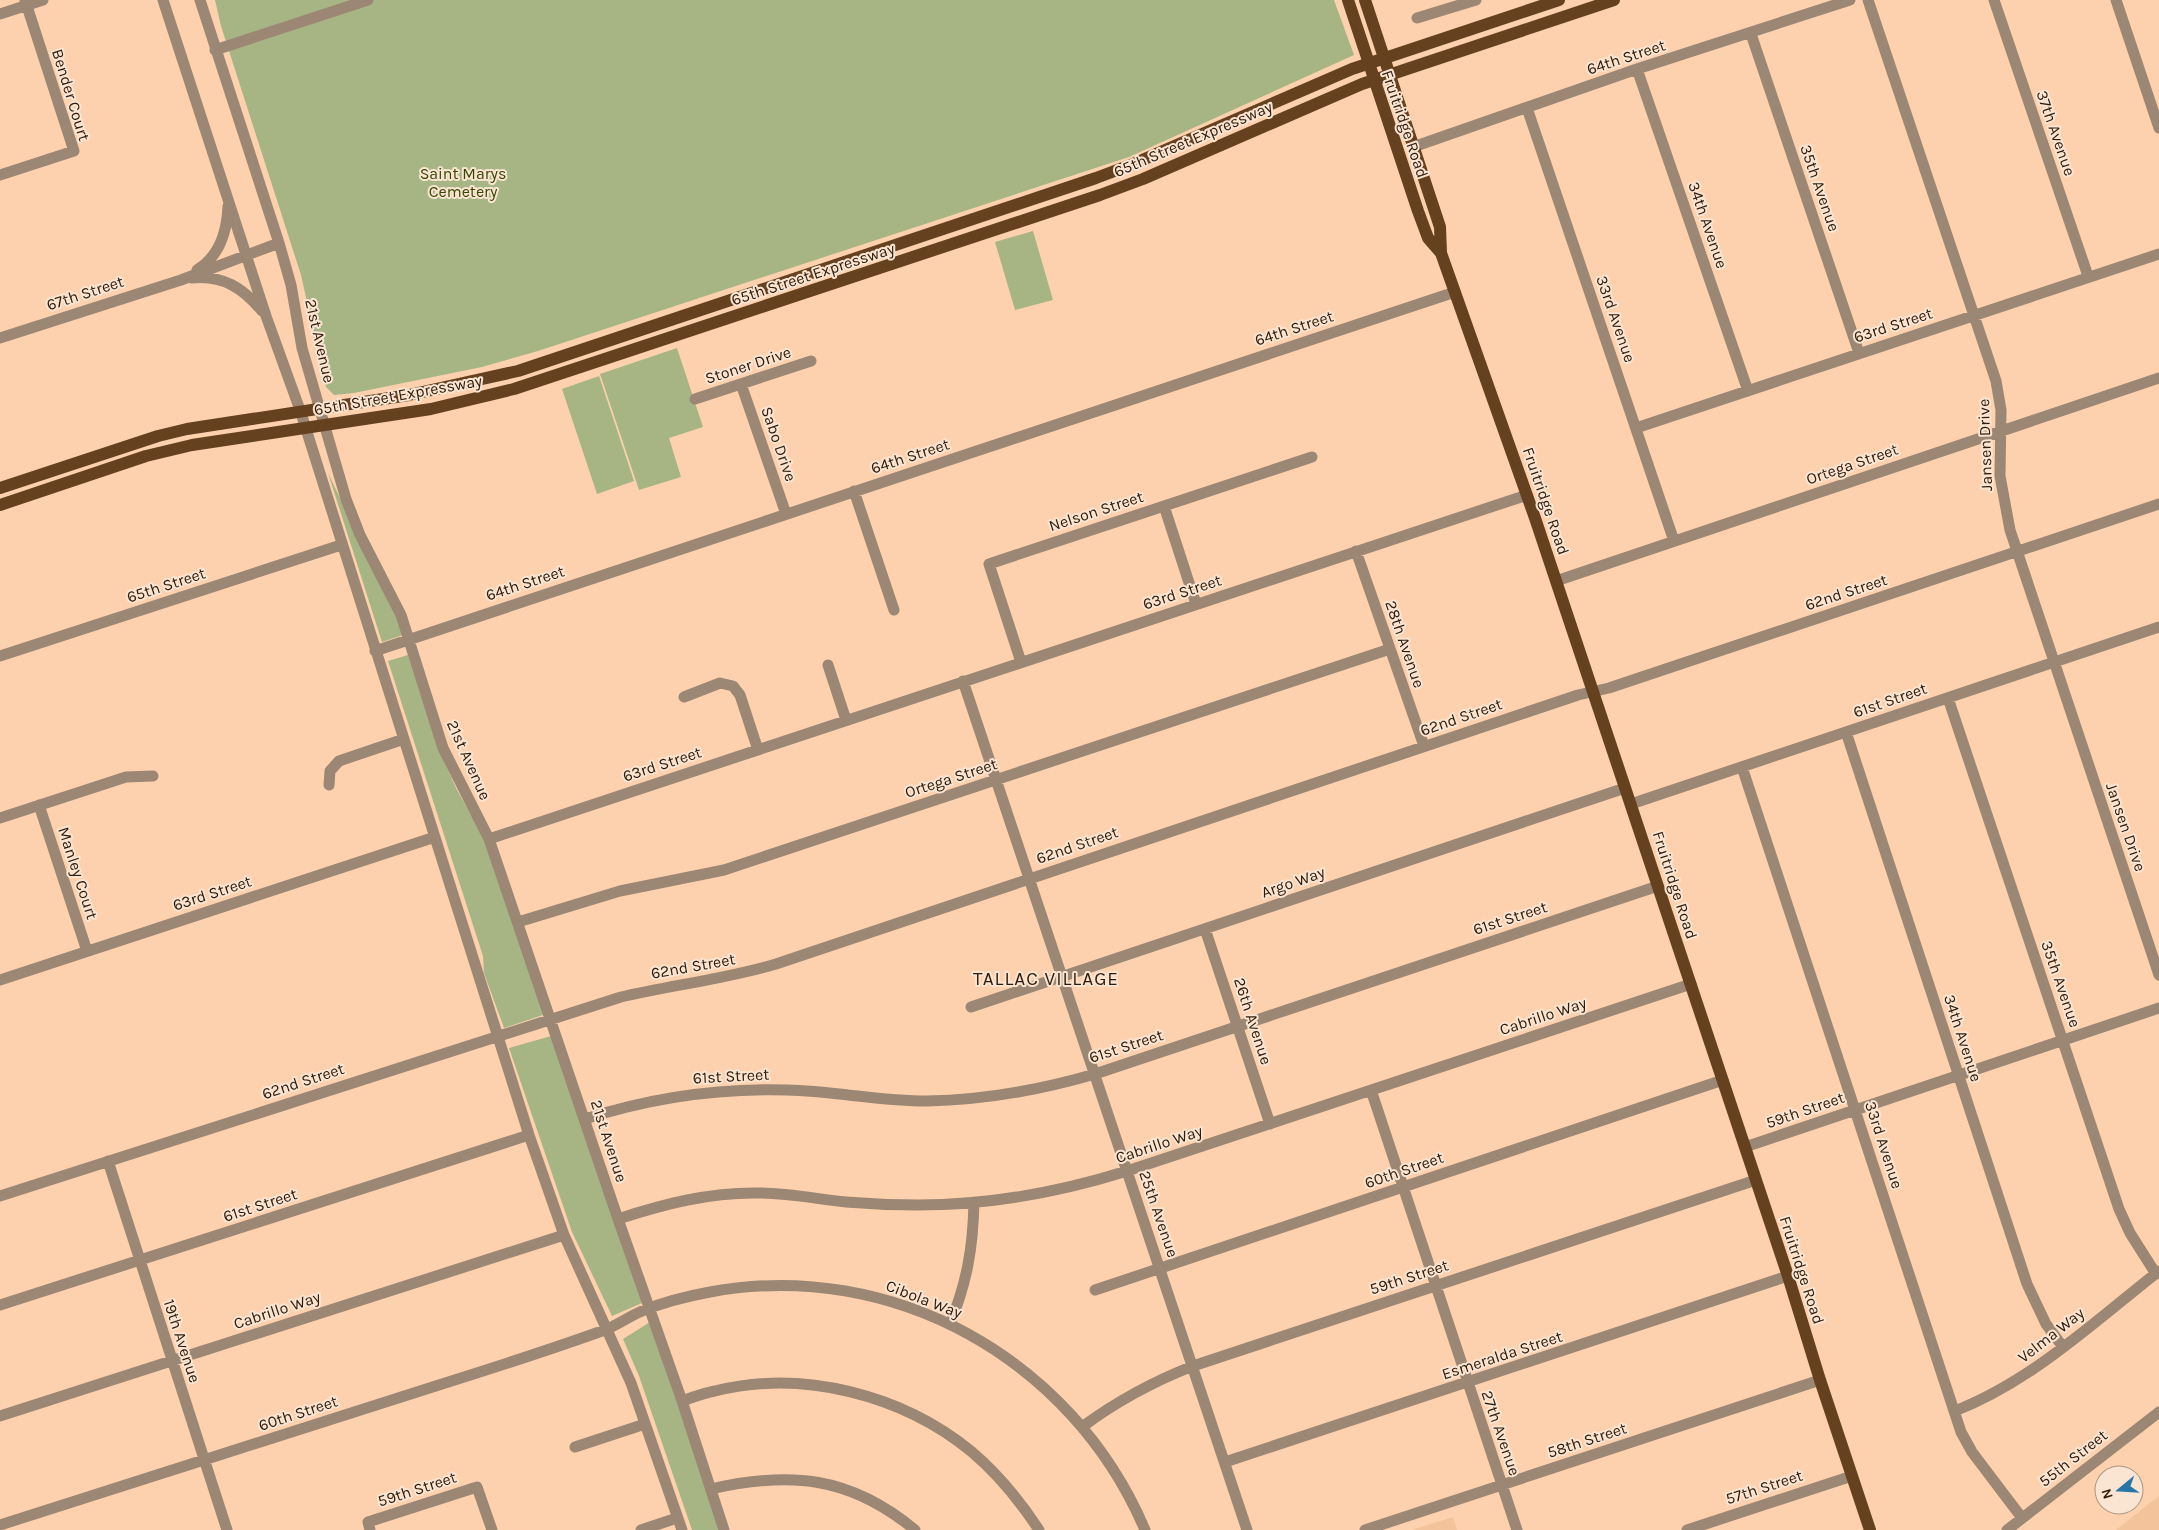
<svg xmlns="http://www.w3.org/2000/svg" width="2159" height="1530" viewBox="0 0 2159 1530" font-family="Karla,sans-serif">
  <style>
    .built { fill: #f3c39b }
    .green { fill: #a7b584 }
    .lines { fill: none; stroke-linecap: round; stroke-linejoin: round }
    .minor { stroke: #9c8674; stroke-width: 11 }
    .major { stroke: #65411f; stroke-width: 12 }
    .labels { text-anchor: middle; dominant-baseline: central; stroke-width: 4; stroke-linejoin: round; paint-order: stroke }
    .street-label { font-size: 16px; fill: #2f1b09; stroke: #fae4d2 }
    .park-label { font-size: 16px; fill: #384600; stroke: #fae4d2 }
    .quarter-label { font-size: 19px; letter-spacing: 1px; fill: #2f1b09; stroke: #fae4d2 }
  </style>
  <rect width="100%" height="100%" fill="#fdd1ad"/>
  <path class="built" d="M2159,1496V1530H2116Z
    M1453,1517L1457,1530H1412Z"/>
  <path class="green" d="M215,0H1334L1354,55L1129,157L538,351L482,367L354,393L334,395L326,387L301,275L221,26Z
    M1033,231L1053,300L1015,310L995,242Z
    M677,348L703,427L669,438L681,477L639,490L600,374Z
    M599,376L634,481L597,494L562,389Z
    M328,473L396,615L403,635L382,642Z
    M408,655L438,748L456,788L485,840L546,1014L504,1028L484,973L483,956L388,661Z
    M551,1036L642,1303L612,1316L572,1232L509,1048Z
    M650,1322L720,1530H692L639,1376L623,1339Z"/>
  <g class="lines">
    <path class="minor" d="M163,0L266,316L300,410L529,1135L564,1235L631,1383L682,1530
      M200,0L279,243L291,285L302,348L346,499L360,535L401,615L443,748L489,839L618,1219L682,1401L724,1530
      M1868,0L1996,381L2001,410L2000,476L2010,530L2159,975
      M1994,0L2088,276
      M2116,0L2159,128
      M0,14L43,0
      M1417,18L1476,0
      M1751,34L1859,353
      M215,50L368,0
      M1637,69L1748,391
      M1527,108L1674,541
      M1413,147L1637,69L1850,0
      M0,175L74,151L25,0
      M197,270C220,256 227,232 228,206
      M192,278C223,275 243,288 262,311
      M0,338L181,280L279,243
      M741,384L786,514
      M695,399L811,361
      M1636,428L2159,254
      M854,491L894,610
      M1164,506L1196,604
      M1356,551L1424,746
      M1556,581L2159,378
      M375,651L1455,292
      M0,656L341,545
      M1021,662L989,564L1312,457
      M828,665L846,720
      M963,681L1247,1530
      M684,697L720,683L733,686L740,695L758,750
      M1948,698L2119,1209L2130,1233L2156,1274
      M1846,732L2027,1284L2046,1324L2063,1347
      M1742,767L1961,1432L1972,1452L2022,1518
      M329,785L330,771L339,761L404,739
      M1631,804L2159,627
      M39,805L87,951
      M0,818L126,777L153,776
      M489,839L1527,495
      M518,922L620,891L724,870L1390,649
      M1205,929L1270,1124
      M0,980L435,837
      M971,1007L1625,788
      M1371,1090L1517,1530
      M585,1119C650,1098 717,1088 787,1090C833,1091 880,1101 927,1101C984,1100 1040,1090 1095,1074L1658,886
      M1745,1147L2159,1008
      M108,1161L227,1530
      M0,1196L621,997C673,985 725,979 776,964L1578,695L1609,688L2159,504
      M618,1219C664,1204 710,1192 759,1193C788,1193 817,1199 846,1202C870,1204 894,1205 918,1205C989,1205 1060,1192 1127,1171L1691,984
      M1095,1290L1723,1080
      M0,1305L529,1135
      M950,1324C967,1282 973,1248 974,1202
      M682,1401C693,1397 704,1393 715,1391C803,1369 903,1395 972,1452C999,1475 1020,1501 1039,1530
      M1955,1411C2032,1381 2094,1322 2159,1271
      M0,1416L564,1235
      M1082,1427C1117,1401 1152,1382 1193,1366L1756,1180
      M575,1447L645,1424
      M1225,1462L1788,1276
      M711,1489C790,1471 850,1476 915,1530
      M0,1525C147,1478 295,1431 442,1384C496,1367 549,1350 602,1331C616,1326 628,1317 642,1311C664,1302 688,1296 710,1292C893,1258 1073,1360 1145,1530
      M370,1530L368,1522L477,1487L492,1530
      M641,1530L677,1518
      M1365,1530L1820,1380
      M1687,1530L1852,1476
      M2007,1530L2159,1412"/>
    <path class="major" d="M1348,0L1418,211L1428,238L1441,253
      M1365,0L1440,227L1441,253L1535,518L1788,1276L1820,1380L1870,1530
      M0,488L158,436L187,429L409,395L518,371L1096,178L1133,164L1352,69L1559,0
      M0,505L146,456L192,445L431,409L514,389L1100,195L1143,179L1362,84L1614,0"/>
  </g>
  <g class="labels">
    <g class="street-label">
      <text transform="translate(1626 57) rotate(-18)">64th Street</text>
      <text transform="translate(71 95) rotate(73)">Bender Court</text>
      <text transform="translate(1405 124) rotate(71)">Fruitridge Road</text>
      <text transform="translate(2056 133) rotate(71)">37th Avenue</text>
      <text transform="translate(1193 139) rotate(-23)">65th Street Expressway</text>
      <text transform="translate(1820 188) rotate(71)">35th Avenue</text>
      <text transform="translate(1708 225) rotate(71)">34th Avenue</text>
      <text transform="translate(813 274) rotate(-18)">65th Street Expressway</text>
      <text transform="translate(85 293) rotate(-18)">67th Street</text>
      <text transform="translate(1616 319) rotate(71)">33rd Avenue</text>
      <text transform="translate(1893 325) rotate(-18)">63rd Street</text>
      <text transform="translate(1294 328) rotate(-18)">64th Street</text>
      <text transform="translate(320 341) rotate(77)">21st Avenue</text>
      <text transform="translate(748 365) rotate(-18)">Stoner Drive</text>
      <text transform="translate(398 395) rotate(-10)">65th Street Expressway</text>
      <text transform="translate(779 444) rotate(71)">Sabo Drive</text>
      <text transform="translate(1985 445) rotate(-92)">Jansen Drive</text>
      <text transform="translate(910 456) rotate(-18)">64th Street</text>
      <text transform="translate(1852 464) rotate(-19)">Ortega Street</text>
      <text transform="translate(1546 501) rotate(71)">Fruitridge Road</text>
      <text transform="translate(1096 511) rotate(-18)">Nelson Street</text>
      <text transform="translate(525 583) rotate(-18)">64th Street</text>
      <text transform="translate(166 585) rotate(-18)">65th Street</text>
      <text transform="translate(1182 592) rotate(-18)">63rd Street</text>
      <text transform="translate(1846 592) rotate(-18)">62nd Street</text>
      <text transform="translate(1405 644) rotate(71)">28th Avenue</text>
      <text transform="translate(1890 700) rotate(-19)">61st Street</text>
      <text transform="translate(1461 717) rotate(-19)">62nd Street</text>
      <text transform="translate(469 760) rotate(66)">21st Avenue</text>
      <text transform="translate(662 764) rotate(-18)">63rd Street</text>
      <text transform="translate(951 778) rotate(-18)">Ortega Street</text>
      <text transform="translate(2126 827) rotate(71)">Jansen Drive</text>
      <text transform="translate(1077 845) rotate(-19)">62nd Street</text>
      <text transform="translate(78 873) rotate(72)">Manley Court</text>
      <text transform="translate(1293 882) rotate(-19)">Argo Way</text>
      <text transform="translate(1675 885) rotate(72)">Fruitridge Road</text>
      <text transform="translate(212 893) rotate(-18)">63rd Street</text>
      <text transform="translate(1510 918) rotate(-18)">61st Street</text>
      <text transform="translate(693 966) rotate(-10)">62nd Street</text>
      <text transform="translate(2061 984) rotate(71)">35th Avenue</text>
      <text transform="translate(1543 1016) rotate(-18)">Cabrillo Way</text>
      <text transform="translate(1253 1021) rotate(72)">26th Avenue</text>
      <text transform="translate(1963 1038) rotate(72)">34th Avenue</text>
      <text transform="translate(1126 1046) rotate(-18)">61st Street</text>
      <text transform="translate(731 1076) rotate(-3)">61st Street</text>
      <text transform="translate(303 1081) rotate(-18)">62nd Street</text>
      <text transform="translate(1805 1110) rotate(-19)">59th Street</text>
      <text transform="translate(609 1141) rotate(72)">21st Avenue</text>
      <text transform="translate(1159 1144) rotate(-18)">Cabrillo Way</text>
      <text transform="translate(1884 1145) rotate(72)">33rd Avenue</text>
      <text transform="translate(1404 1170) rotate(-19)">60th Street</text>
      <text transform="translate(260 1205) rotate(-18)">61st Street</text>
      <text transform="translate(1159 1214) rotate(71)">25th Avenue</text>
      <text transform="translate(1802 1270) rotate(72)">Fruitridge Road</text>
      <text transform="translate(1409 1277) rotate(-18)">59th Street</text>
      <text transform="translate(924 1299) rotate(21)">Cibola Way</text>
      <text transform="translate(277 1310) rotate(-18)">Cabrillo Way</text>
      <text transform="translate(2051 1335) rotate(-38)">Velma Way</text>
      <text transform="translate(182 1341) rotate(72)">19th Avenue</text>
      <text transform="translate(1502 1355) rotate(-18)">Esmeralda Street</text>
      <text transform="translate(298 1413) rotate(-18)">60th Street</text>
      <text transform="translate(1501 1433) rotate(71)">27th Avenue</text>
      <text transform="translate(1587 1440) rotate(-18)">58th Street</text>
      <text transform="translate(2073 1458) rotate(-38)">55th Street</text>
      <text transform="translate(1764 1487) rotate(-18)">57th Street</text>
      <text transform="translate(417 1489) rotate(-18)">59th Street</text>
    </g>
    <g class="park-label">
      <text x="463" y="173">Saint Marys<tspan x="463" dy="18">Cemetery</tspan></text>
    </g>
    <g class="quarter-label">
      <text x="1046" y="979">TALLAC VILLAGE</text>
    </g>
  </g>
  <g transform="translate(2119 1490) rotate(252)"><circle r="24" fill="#fae4d2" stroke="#a99482"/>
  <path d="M0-4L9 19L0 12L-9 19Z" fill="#2876a8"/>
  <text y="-8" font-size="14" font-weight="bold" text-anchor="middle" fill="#2f1b09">N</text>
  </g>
</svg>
